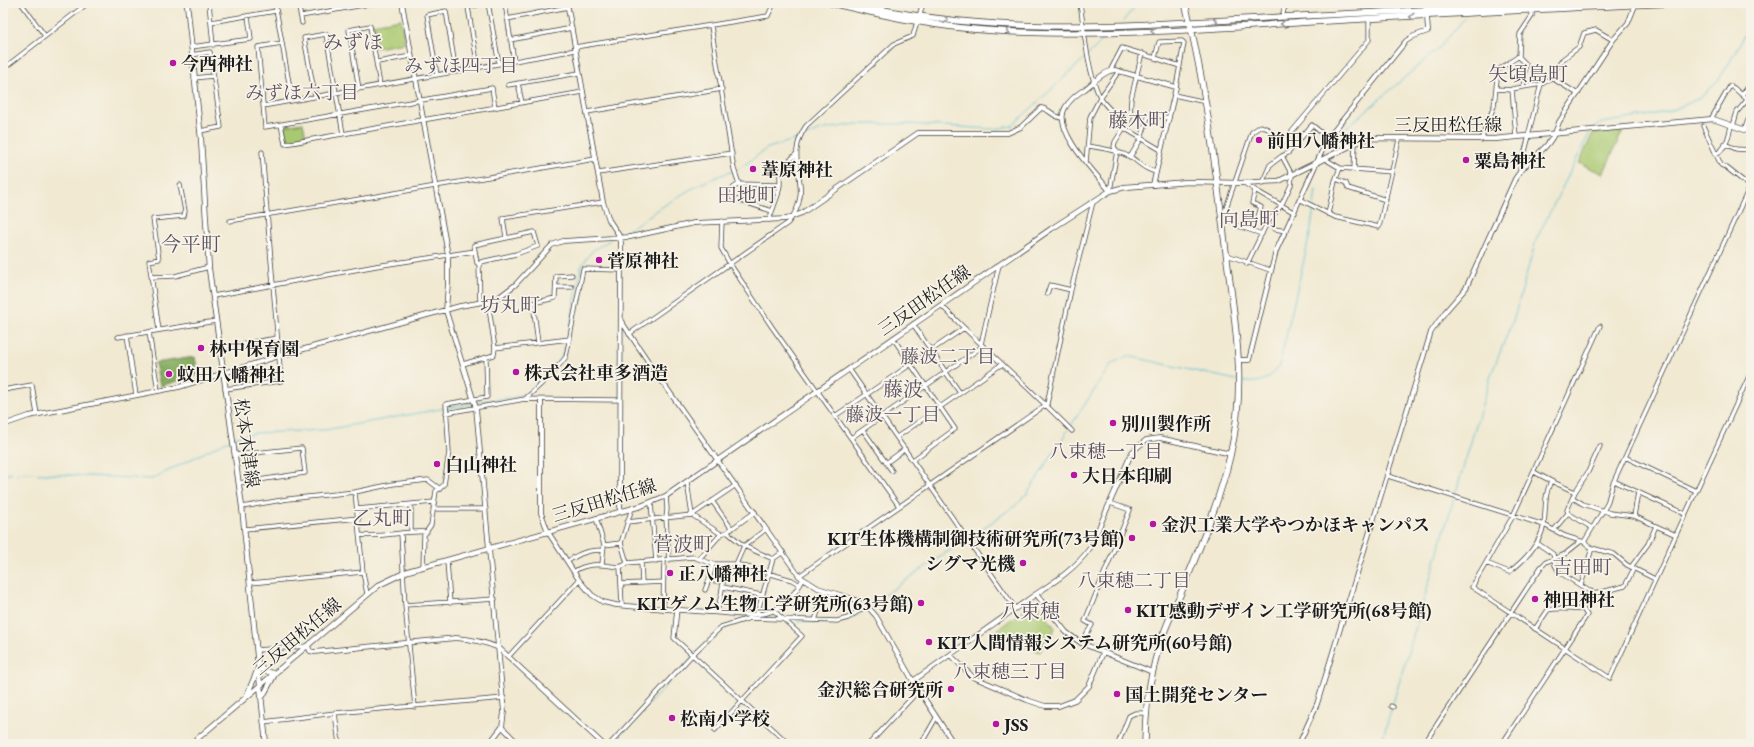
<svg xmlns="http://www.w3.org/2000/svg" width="1754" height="747" viewBox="0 0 1754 747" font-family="'EB Garamond','Noto Serif JP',serif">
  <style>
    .green { fill: #a9c970; stroke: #627246 }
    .forest { fill: #86ad62; stroke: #51643f }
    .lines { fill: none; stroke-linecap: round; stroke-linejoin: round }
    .stream { stroke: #54bfcf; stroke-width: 1 }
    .minor-casing { stroke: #3c3b37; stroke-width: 5 }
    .tertiary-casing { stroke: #3c3b37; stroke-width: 5.5 }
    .secondary-casing { stroke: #3c3b37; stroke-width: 6 }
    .primary-casing { stroke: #3c3b37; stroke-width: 7 }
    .minor { stroke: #fff; stroke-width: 3.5 }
    .tertiary { stroke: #fff; stroke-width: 4 }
    .secondary { stroke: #fff; stroke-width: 4.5 }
    .primary { stroke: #fff; stroke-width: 5.5 }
    .oneway { stroke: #999 }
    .poi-dot { fill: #b5179e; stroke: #f7f3e8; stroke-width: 1.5 }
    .labels { text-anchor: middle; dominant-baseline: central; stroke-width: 3.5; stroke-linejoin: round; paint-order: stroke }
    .poi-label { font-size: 18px; font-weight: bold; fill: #1c1c1c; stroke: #f7f3e8; text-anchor: start }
    .street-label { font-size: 18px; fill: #1c1c1c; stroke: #f7f3e8 }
    .neighbourhood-label { font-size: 19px; fill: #5b5160; stroke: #f7f3e8 }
    .quarter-label { font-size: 20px; fill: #5b5160; stroke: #f7f3e8 }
  </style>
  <rect width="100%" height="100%" fill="#f7f3e8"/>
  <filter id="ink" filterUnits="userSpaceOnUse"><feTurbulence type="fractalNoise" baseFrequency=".025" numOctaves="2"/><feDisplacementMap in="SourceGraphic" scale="8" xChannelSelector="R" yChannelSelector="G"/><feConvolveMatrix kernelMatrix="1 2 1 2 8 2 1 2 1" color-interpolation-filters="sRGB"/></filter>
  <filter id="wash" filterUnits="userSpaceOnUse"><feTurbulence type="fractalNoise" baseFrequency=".012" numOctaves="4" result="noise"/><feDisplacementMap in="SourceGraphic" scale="16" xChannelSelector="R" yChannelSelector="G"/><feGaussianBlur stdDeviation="0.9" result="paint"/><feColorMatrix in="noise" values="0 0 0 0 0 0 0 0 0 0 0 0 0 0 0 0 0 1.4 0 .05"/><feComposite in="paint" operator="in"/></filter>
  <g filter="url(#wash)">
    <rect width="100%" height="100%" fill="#f1e9d2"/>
    <path class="green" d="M1370,3H1419L1417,6L1370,9Z
      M1429,3H1476L1429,6Z
      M401,19L405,43L376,48L372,24Z
      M303,123L306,138L287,141L283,126Z
      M1623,130L1603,174L1579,163L1593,133Z
      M1035,601L1055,628L1051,637L1047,636L1040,652L993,633Z"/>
    <path class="forest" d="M195,357L198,375L160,386L155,363Z"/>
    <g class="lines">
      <path class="stream" d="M1476,3H1477
        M1123,21L1138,3
        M1089,54L1107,36
        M1593,128L1602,123C1645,115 1694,115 1721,76C1732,60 1741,41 1751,23
        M1338,135L1439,48L1465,18
        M802,138L820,130L856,124H907L994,129L1012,126L1086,57
        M737,170L768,148L797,139
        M1314,205L1316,190
        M623,233C658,211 693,182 734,171
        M568,338L581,267L591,252L610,240
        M1241,381C1258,385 1269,380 1279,366L1310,234L1314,208
        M476,402L515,397L530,392L561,358L567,341
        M1070,427L1112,363L1128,356L1236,380
        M234,438L254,433L325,430L473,403
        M3,474L27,473L152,479L231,439
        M1455,495L1492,372L1514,318L1536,240L1590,132
        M969,538L1016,505L1027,494L1068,430
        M870,605L966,539
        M797,621C822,623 847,626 867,608
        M716,634L729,626
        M613,744L692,657
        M1381,744L1454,498"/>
    </g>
  </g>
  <g filter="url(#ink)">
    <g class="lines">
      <g class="minor-casing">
        <path id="minor" d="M21,3L45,36
          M209,3L213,45
          M275,3L292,100
          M298,3L302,23
          M488,3L499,64
          M505,3L514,61
          M1080,3C1084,30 1088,74 1100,97C1106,108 1117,116 1127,123
          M301,16L375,3
          M1282,17L1284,9L1289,3
          M507,19L568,7
          M211,22L276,11
          M711,26L734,169L739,184L780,185V171L796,154
          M510,40L572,28
          M282,43L258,47L265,127L492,88L495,108
          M191,47L251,39L248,16
          M575,47L768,16L774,3
          M191,55L210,52L221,127L200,131
          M1518,56L1526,64L1523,87
          M378,62L411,56
          M478,68L468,7L486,3
          M3,69L88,3
          M1110,71L1122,48L1155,58
          M437,75L427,15L446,11L456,72
          M1550,77L1578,94
          M194,78L213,76
          M518,83L522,103
          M508,85L579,73
          M1176,87L1184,43L1182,41L1159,42L1155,58L1180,66
          M359,89L349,30L370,26L380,85
          M1496,89L1512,90
          M1174,95L1206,102
          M1742,95L1751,83
          M315,96L304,38L326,34L343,134
          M263,106L576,50
          M587,112L722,89
          M1711,119L1730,86L1734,88L1751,103
          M281,125L285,144L583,92
          M1703,126L1721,165L1727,168L1751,187
          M1733,126L1737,112L1747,100
          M1124,128L1161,150
          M1744,129L1751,114
          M1528,136L1541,84
          M1516,137L1512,89L1542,84L1548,80L1563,59L1579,47L1584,33L1596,30L1613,40
          M1481,140L1494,106L1498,70L1519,56L1520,34L1532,16V10
          M1725,144L1736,149L1751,150
          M1088,146C1101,148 1116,150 1128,156C1140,161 1140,168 1156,172
          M1715,154C1726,151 1729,135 1731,126
          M1282,156L1288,153L1312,125L1328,138
          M1130,157L1141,139L1148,117L1156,115L1169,118
          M1325,159L1340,168L1335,181L1328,214
          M1086,162L1090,117L1100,98L1119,71
          M1340,168L1392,172
          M1354,170L1355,144
          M1520,170L1529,136
          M598,173L732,153
          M1336,179L1346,183L1348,188L1386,200
          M1244,183L1255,190L1252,203L1261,207L1258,217L1275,229L1286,231
          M739,184L733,188L732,198L772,211
          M1255,190L1295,213
          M1110,191L1117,151L1114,147L1115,142L1130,118L1131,99L1142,53
          M1301,200L1335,217L1379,227L1399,140
          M1223,214L1238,226L1262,234
          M1224,214L1252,132L1261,126L1268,129L1280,141H1284L1369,40V20
          M769,220L778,195L780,185
          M230,221L595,159
          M722,221L721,248L730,264L772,327L899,506
          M506,237L503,218L603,202
          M1227,255L1270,270
          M1247,264L1267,223L1281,206L1291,185L1292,175L1282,156L1270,165L1262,183
          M151,277L175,276L209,267
          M556,287H572
          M1047,294L1050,285L1071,290
          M213,296L376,266L475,251
          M480,302L479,266L481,262L516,254L538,246L534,232L474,245L477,263L480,264
          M942,306C984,349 1030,388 1072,431
          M913,324L960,393
          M1600,326L1513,516L1472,587L1610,678L1751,372
          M159,330L149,261L159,259L153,219L184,216L185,211L180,185
          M149,332L158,391
          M629,334L788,223C818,186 781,163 806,126L894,44L913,36L917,22
          M127,335L136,395
          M118,337L216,321
          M893,338L955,429L913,460
          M538,343L533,303L555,298L556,276L572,275
          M981,344L999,265
          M220,348L277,338
          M495,348L570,339
          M463,364L494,355L495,348L488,302
          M849,369L1015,608
          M225,389L281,381L262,152
          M3,390L32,385L37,414
          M525,399L550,376L566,357L583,269L620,270
          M3,400L6,424
          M446,413L525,399L620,400
          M835,416L964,328
          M863,430L892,471
          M897,437L1002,364
          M851,438L983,346
          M235,455L302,448L305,473L239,483
          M1625,457L1696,491
          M886,463L905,449
          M1388,476L1544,525L1565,536L1584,542L1592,548L1614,554L1627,565L1655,579
          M1551,481L1575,492L1588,472L1600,446
          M1614,481L1685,514
          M687,482L692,515L736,485
          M355,492L393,484L428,480L440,489
          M666,496L667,509L666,519L669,560
          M1573,498L1583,504L1610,513L1634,516L1676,535
          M712,501L732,529
          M651,503L656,561
          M242,507L288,499L355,492L363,572L367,594
          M357,509L434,502
          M433,509H486
          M1568,513L1567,510L1575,492
          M1634,516L1638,492
          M596,518L604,545L602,564
          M627,522L692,515L721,534L727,532L744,546L773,559
          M245,529L359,518
          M1554,530L1568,513L1592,528
          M411,531V505
          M727,532L755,512
          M401,533L405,605L415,707
          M360,535C383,538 405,530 427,532
          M1584,542L1607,504L1613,483L1751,184
          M1537,543L1553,554L1555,565L1559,572L1594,594L1625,586L1634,568
          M604,545L621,543
          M699,559L721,534
          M447,561L450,603
          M568,561C580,553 588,550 603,550
          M641,562L642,583
          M627,563L621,543L632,508
          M1486,563L1509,572C1524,561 1541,543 1544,524C1546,509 1544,495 1551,481L1534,472
          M736,564L744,546L766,529
          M423,567L424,535L431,525L436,491L444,485L449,452L446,404L487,397L486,358
          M620,567L622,605
          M1631,567L1648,544L1656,526
          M574,572C580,566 594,564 602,565C611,565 620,570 627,563L693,557L713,564H736L792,580L800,585
          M799,576L1047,404L1071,290L1093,202
          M709,580L713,564
          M251,583L363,572
          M621,584L663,582
          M1581,585L1592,548
          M723,587L761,595
          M705,590L709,580L723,582
          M405,605L495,599
          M663,609L664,561
          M677,609L674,638L789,744
          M1583,609L1591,591
          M717,612L721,595L726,564
          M757,614L773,559L783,552
          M815,620L825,591
          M1081,643L1092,625L1085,621L1130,510L1110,503
          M257,650L307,646
          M508,657L579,580
          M1391,706L1393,707
          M335,713L339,744
          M263,722L335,713L504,698
          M502,727L519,744
          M715,730L802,636L773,610
          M610,744L692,655L721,627L750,618L837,621L848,618L866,606
          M869,744L919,690
          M921,744L936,718
          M1118,744L1129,716L1135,713H1147
          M1424,744L1541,567L1546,562L1565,554L1580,542
          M1502,744L1587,615L1583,609C1571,610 1560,607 1548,610L1535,629"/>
      </g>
      <g class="tertiary-casing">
        <path id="tertiary" d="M402,3L448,255V283L446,311L476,408L504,712L502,727L489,744
          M567,3L603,202L609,220L620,237L621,243L620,512
          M919,17L923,3
          M1110,191C1096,174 1052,130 1065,108C1070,99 1077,94 1085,89C1093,83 1101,74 1110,71L1115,70L1176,87L1153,185
          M621,321L654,370L799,576L818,588L853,599L868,607L876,616L913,681L954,744
          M1240,360H1249L1276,251L1328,138L1406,41L1414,36L1428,31L1426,3
          M541,400V513L548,532L579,580L592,595L603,602L616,605C648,608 680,610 711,612C729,613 748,617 766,613C783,609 796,593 803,579
          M3,425L29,416L179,387L279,356L460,306L495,300L515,285L552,245L563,241L630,237L694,223L786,219L802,213L918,133H1008L1021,127L1041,108C1050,109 1053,117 1062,118
          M308,646L310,651L314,652L456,638C471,639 485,642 499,648L603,744
          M950,655L973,677L1027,700L1045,706H1059L1075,700L1089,686L1103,653
          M1152,672L1081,643L1066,632L1036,594C1056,581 1076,568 1090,548L1132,452L1146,440L1160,438L1231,454
          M913,681L1036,594
          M1299,744L1317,704L1431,332L1445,312L1466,288L1515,179C1530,154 1550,153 1559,122L1613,40L1628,23L1636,3"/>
      </g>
      <g class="secondary-casing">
        <path id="secondary" d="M187,3L201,139L209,269L242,507L266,744
          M259,665L263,670L275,674L263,696
          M247,695L258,669
          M191,744L379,585L408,571L641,506L666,496L1051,229L1110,191L1125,187L1188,182L1241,183L1279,181L1364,139L1373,138L1494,139L1713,119L1751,132"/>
      </g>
      <g class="primary-casing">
        <path id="primary" d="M831,3C886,16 941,28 998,31C1102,37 1206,29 1309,22C1431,15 1553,8 1675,3
          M852,3C993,38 1138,25 1281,17C1376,12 1470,8 1565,3
          M1145,744C1145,716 1148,688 1155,661C1161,637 1171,615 1181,593C1199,549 1219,503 1230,456C1248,381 1234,319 1225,244C1215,163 1205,82 1185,3"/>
      </g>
      <use href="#minor" class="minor"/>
      <use href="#tertiary" class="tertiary"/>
      <use href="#secondary" class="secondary"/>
      <use href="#primary" class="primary"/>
    </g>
    <defs><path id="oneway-chevron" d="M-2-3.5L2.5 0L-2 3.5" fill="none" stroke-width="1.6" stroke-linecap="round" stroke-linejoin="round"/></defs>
    <g class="oneway">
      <use href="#oneway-chevron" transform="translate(1412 17) rotate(176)"/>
      <use href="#oneway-chevron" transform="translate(946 20) rotate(7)"/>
      <use href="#oneway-chevron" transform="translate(1215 21) rotate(-4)"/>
      <use href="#oneway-chevron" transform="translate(1283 24) rotate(176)"/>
      <use href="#oneway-chevron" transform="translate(1009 31) rotate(-178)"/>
      <use href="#oneway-chevron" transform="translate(1153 31) rotate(179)"/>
    </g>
  </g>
  <g class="poi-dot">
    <circle cx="173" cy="63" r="4"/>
    <circle cx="1259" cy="140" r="4"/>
    <circle cx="1466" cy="160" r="4"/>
    <circle cx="753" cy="169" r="4"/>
    <circle cx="599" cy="260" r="4"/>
    <circle cx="201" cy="348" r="4"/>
    <circle cx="516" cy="372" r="4"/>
    <circle cx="169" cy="374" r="4"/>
    <circle cx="1113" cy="423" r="4"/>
    <circle cx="437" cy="464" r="4"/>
    <circle cx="1074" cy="475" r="4"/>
    <circle cx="1153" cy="524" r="4"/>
    <circle cx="1132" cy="538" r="4"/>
    <circle cx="1023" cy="563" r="4"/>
    <circle cx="670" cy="573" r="4"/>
    <circle cx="1535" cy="599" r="4"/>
    <circle cx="921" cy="603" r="4"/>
    <circle cx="1128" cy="610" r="4"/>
    <circle cx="929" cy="642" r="4"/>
    <circle cx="951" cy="689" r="4"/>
    <circle cx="1117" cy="694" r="4"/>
    <circle cx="672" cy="718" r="4"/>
    <circle cx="996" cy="724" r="4"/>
  </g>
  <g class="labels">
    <g class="poi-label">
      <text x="181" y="63">今西神社</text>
      <text x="1267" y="140">前田八幡神社</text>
      <text x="1474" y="160">粟島神社</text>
      <text x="761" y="169">葦原神社</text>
      <text x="607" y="260">菅原神社</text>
      <text x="209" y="348">林中保育園</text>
      <text x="524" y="372">株式会社車多酒造</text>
      <text x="177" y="374">蚊田八幡神社</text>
      <text x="1121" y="423">別川製作所</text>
      <text x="445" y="464">白山神社</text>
      <text x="1082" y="475">大日本印刷</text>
      <text x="1161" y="524">金沢工業大学やつかほキャンパス</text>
      <text x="1124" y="538" text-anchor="end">KIT生体機構制御技術研究所(73号館)</text>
      <text x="1015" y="563" text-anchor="end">シグマ光機</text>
      <text x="678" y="573">正八幡神社</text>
      <text x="1543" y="599">神田神社</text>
      <text x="913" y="603" text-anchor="end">KITゲノム生物工学研究所(63号館)</text>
      <text x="1136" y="610">KIT感動デザイン工学研究所(68号館)</text>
      <text x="937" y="642">KIT人間情報システム研究所(60号館)</text>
      <text x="943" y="689" text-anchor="end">金沢総合研究所</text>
      <text x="1125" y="694">国土開発センター</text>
      <text x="680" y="718">松南小学校</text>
      <text x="1004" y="724">JSS</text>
    </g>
    <g class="street-label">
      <text x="1448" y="124">三反田松任線</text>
      <text transform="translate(924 300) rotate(-35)">三反田松任線</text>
      <text transform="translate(247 443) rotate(82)">松本木津線</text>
      <text transform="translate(604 500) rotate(-17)">三反田松任線</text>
      <text transform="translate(297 636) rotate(-40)">三反田松任線</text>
    </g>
    <g class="neighbourhood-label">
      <text x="461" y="65">みずほ四丁目</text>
      <text x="302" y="92">みずほ六丁目</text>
      <text x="948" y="356">藤波二丁目</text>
      <text x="893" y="414">藤波一丁目</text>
      <text x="1106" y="451">八束穂一丁目</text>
      <text x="1134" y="580">八束穂二丁目</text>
      <text x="1010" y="671">八束穂三丁目</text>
    </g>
    <g class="quarter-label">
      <text x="353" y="42">みずほ</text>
      <text x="1528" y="74">矢頃島町</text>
      <text x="1138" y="120">藤木町</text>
      <text x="747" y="195">田地町</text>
      <text x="1249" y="219">向島町</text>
      <text x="191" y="244">今平町</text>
      <text x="510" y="305">坊丸町</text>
      <text x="903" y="389">藤波</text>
      <text x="382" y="518">乙丸町</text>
      <text x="683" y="544">菅波町</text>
      <text x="1582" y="567">吉田町</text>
      <text x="1030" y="611">八束穂</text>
    </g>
  </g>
  <rect width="1754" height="747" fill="none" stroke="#f7f3e8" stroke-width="16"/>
</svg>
